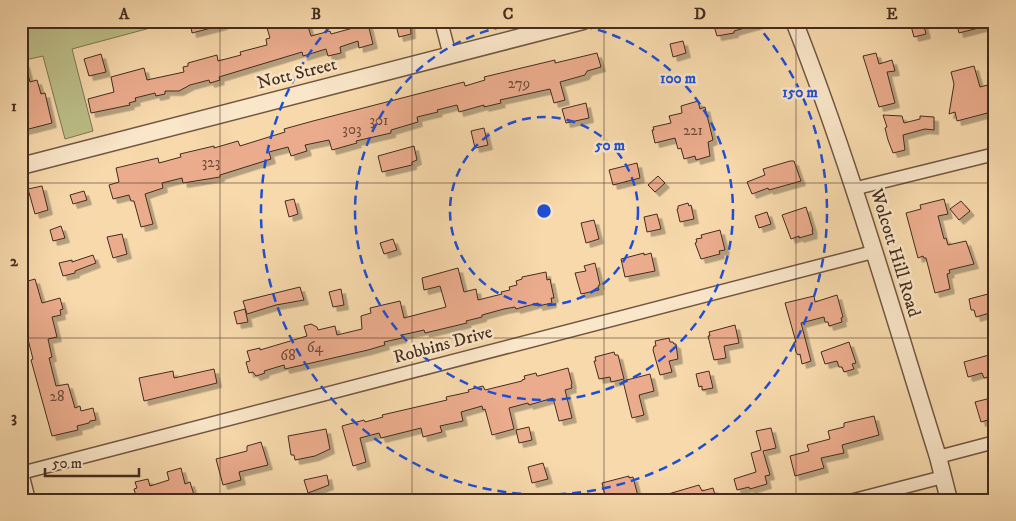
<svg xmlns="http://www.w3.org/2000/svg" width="1016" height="521" viewBox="0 0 1016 521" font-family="'IM FELL DW Pica',serif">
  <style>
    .green { fill: #bdbf89; stroke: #807654 }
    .building { fill: #ebac8d; stroke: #442c1e; filter: url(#shadow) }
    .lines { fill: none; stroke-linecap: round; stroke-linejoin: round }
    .minor-casing { stroke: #715742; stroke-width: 15 }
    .tertiary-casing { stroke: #715742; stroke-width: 19 }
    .minor { stroke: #fae6c9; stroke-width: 12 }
    .tertiary { stroke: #fae6c9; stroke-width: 16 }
    .grid { fill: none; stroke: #442c1e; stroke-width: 1; stroke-opacity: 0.55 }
    .ring { fill: none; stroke: #1d4ed8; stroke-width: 2.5; stroke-dasharray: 9 6 }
    .labels { text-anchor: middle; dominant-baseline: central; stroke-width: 5; stroke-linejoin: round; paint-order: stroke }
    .number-label { font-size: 15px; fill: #6e4c3a }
    .street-label { font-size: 18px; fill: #442c1e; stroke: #fae6c9 }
    .centre { fill: #1d4ed8; stroke: #fae6c9; stroke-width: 2.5 }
    .ring-label { font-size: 15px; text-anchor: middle; font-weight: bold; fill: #1d4ed8; stroke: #fae6c9; stroke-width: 5; stroke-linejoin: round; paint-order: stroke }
    .neatline { fill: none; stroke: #442c1e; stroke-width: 2 }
    .grid-label { font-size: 16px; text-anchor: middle; font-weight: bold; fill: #442c1e }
  </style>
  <defs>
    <filter id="shadow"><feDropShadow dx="4.5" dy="4.5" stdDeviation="0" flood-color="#0004"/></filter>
  </defs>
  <rect width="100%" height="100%" fill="#f7d9ac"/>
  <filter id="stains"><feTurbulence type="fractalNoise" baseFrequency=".004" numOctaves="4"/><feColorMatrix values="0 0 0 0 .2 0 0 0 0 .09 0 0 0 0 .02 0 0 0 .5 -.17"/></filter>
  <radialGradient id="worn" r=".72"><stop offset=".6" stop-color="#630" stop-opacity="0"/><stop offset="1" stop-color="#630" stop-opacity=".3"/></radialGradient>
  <path class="green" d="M21,21H176L72,49L93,131L65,139L43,56L21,61Z"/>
  <path class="building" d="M190,21H223V25L192,33Z
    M265,21H294L295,26L307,23L311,36L330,31L331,34L368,24L373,44L359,48L358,41L340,47L341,53L328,56L326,49L303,56L302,52L219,77L220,80L210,83L209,80L190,85L179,91H165V94L156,96L155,93L135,98L136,101L129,103L130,105L91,113L88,99L114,92L111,77L144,68L147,80L184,72L183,67L188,66V63L217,55L218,61L241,55L240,52L267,45L266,39L270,38Z
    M395,21H410L411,34L399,37Z
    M717,21H758L759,24L734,31V33L717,36L714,26L718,23Z
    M956,21H989L990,25L959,33Z
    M923,22L926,34L914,37L911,26Z
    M683,41L686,53L673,57L670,44Z
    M597,53L601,67L587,71L585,75L560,82L565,100L554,103L550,89L500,100L501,103L484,107V105L459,112L457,105L437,110L438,112L417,117L418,122L391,130V133L356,141L357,143L332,150L329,140L305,145L307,151L291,156L288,147L269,152L271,159L220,175V177L183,183L182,178L162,183L163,188L145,194L153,224L141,227L134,201H131L129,195L113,199L109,185L119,182L116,168L158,158L159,163L181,157L180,154L214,146V148L238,141L240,146L285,132L284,129L313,121L464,82L465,86L485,80L484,77L555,60V63Z
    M876,53L879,64L892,60L895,71L887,72L895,103L879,107L863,56Z
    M101,54L106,72L89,76L84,59Z
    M21,63H25L30,82L37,80L41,94L45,93L52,123L21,131Z
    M974,66L980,87L995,83V111L957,121L955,112L949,114L954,84L951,72Z
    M698,101L700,109L705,107L713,140L708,142L710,156L696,160L695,156L684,159L681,148L678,149L675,138L655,143L652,130H654L653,127L671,123L669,116L682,113L681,106Z
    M586,103L589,118L566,123L562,109Z
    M883,115L902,116L904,123L920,119V116L934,117V130L925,129L903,135L905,150L893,153L888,140L885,128L887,127Z
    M484,128L488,145L475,148L471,131Z
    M414,146L417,160L412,162V165L382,172L378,156Z
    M790,161H794L801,181L769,190L768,188L752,194L747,182L765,175L763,169Z
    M637,163L640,178L613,185L609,170Z
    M658,176L665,183L655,192L648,185Z
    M42,186L48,210L35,214L28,189Z
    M84,191L87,200L73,204L70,195Z
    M294,199L298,214L289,217L285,201Z
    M944,199L948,214L938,216L944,239L946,238L948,245L966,241L974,264L949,270L950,273L947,274L950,289L935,293L926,258H924L923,256L918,258L906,213L921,209L920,205Z
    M961,201L970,211L959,220L950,209Z
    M688,203L689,206L691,205L694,219L680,222L677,209H678V206Z
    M806,207L813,230H812L813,234L799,238V236L791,239L782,215Z
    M767,212L771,224L759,228L755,216Z
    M657,214L661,229L647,232L644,217Z
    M594,220L599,239L586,243L581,223Z
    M61,226L65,238L53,241L50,230Z
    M720,230L725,250L719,251L720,254L701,259L695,243L697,242L696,239L702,238L701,235Z
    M122,234L127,254L113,258L107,237Z
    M393,239L397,250L384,254L380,243Z
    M644,253V255L651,253L655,271L625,277L621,259Z
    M93,255L96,263L75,271V273L63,276L59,263L72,260V262Z
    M595,263L600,285L598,286L599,290L581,294L575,273L586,271L584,266Z
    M458,268L464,292L476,289L478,300L502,294L501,292L510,290L509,287L517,285L516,281L522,279V277L546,272L547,280L550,279L554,298H551L552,303L538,306V303L516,309L515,307L504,309L482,315V317L466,321L467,323L425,333L424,330L402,335V338L384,342L385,345L368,350L285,369L284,365L264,371L265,373L256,376L253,372L249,373L246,362L250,361L247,351L260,348V350L307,336L304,326L311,324L317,327L318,330L335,326L337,335L362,329L361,316L371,313L370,308L400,301L404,318L446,307L440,286L424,290L422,278Z
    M35,279L42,303L60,298L63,309L60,310L61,315L52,317L57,337L48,339L52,357L49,358L56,386L68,384L75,408L80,406L81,411L93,408L96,420L90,421L89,423L77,426L78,430L52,436L31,360L33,359L21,312V283Z
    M300,287L304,300L276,305L247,314L243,301Z
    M341,289L344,305L333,307L329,292Z
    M988,294L993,312L976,317L974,310H971L969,299Z
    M837,295L843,317L841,318L842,322L829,326L828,322H825L824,317L801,323L811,361L802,364L800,354L798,355L796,352L794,342H796L785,303L814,296L815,302Z
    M245,309L248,322L237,324L234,312Z
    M735,325L739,343L724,346L726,358L714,360L708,336H710L709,332Z
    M669,338L670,342H673L674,344H676L678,359L669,361L672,372L660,375L653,350L654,346H656L655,341Z
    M849,342L856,363L852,364L854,369L844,372L842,367H839L837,361L825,364L821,352Z
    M614,352L615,355H618L624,379L611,382L610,377L599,379L594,361H596L595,357Z
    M989,355L992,365L995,364V375L984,378L982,373L968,377L964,362Z
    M568,368L572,384L571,385L572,388L565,390L572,418L559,421L553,398L529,405L528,403L509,408L514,429L492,435L485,409L483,410L482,406L461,412L463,421L440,426L442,432L423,437L421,428L381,438L379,433L360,438L366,462L353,466L342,426L364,420L365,422L383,417L382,415L447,400L446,397L469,392L468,390L483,386L485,390L522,381V380L525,379L524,376L536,373L537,376H538Z
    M214,369L217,383L144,401L139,378L173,371L174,378Z
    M709,371L713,388L702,390V386L699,387L696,374Z
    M650,374L654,391L639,395L644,415L632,418L623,381Z
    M995,397V418L981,422L975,402Z
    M874,416L879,435L842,445L844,453L821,458L824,468L795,476L790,456L809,451L807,445L830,439L828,431L844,427V423Z
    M529,427L532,440L519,443L516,430Z
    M771,428L776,448L763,451L770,475L765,476L767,484L750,489L749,487L737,490L734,479L756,472L751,453L761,450L756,431Z
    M326,429L330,449L315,456L295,460L294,455H291L288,436Z
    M261,442L268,465L239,472L241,480L223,485L216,459L247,451V446Z
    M543,463L548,479L532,483L528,467Z
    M181,468L185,484L190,482L194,495L190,496L191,500H174L173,496L157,500H137L134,489L137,488L135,482L148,479L150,486L169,480L167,472Z
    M327,475L329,485L308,493L304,480Z
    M629,476V478L633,477L639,500H606L602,483Z
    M699,485L702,491L713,488L716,498L711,500H658V497Z"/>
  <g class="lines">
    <g class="minor-casing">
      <path id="minor" d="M441,21L450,56
        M853,189L995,154
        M938,457L995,442
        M21,469L29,500
        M21,473L873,252
        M854,500L943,477"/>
    </g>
    <g class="tertiary-casing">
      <path id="tertiary" d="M794,21C850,163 892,311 938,457L949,500
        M21,166L583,21"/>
    </g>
    <use href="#minor" class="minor"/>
    <use href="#tertiary" class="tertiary"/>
  </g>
  <path class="grid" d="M220,21V500M412,21V500M604,21V500M796,21V500M21,183H995M21,338H995"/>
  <g class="ring">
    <circle cx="544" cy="211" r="94"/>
    <circle cx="544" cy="211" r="189"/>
    <path d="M754 22A283 283 0 1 1 334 22"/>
  </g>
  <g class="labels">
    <g class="number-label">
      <text x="519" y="83">279</text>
      <text x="379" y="120">301</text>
      <text x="352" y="129">303</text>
      <text x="693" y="130">221</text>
      <text x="211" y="162">323</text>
      <text x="315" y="347">64</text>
      <text x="288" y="355">68</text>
      <text x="57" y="396">28</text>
    </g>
    <g class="street-label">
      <text transform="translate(297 74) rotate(-14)">Nott Street</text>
      <text transform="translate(895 253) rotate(73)">Wolcott Hill Road</text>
      <text transform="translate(443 345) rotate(-15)">Robbins Drive</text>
    </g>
  </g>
  <circle cx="544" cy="211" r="8" class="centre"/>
  <g class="ring-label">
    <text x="678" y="83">100 m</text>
    <text x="800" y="97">150 m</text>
    <text x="610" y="150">50 m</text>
  </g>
  <rect width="1016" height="521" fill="none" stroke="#f7d9ac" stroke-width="55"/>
  <path d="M45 468v8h94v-8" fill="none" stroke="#442c1e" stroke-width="2.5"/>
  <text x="52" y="468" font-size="15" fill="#442c1e" stroke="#fae6c9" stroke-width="4" paint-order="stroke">50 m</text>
  <rect x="28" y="28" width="960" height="466" class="neatline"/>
  <g class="grid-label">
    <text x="124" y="19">A</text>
    <text x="316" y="19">B</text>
    <text x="508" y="19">C</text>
    <text x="700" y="19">D</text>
    <text x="892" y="19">E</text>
    <text x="14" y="111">1</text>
    <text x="14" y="266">2</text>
    <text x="14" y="422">3</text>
  </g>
  <rect width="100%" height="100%" filter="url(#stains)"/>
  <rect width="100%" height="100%" fill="url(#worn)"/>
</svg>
